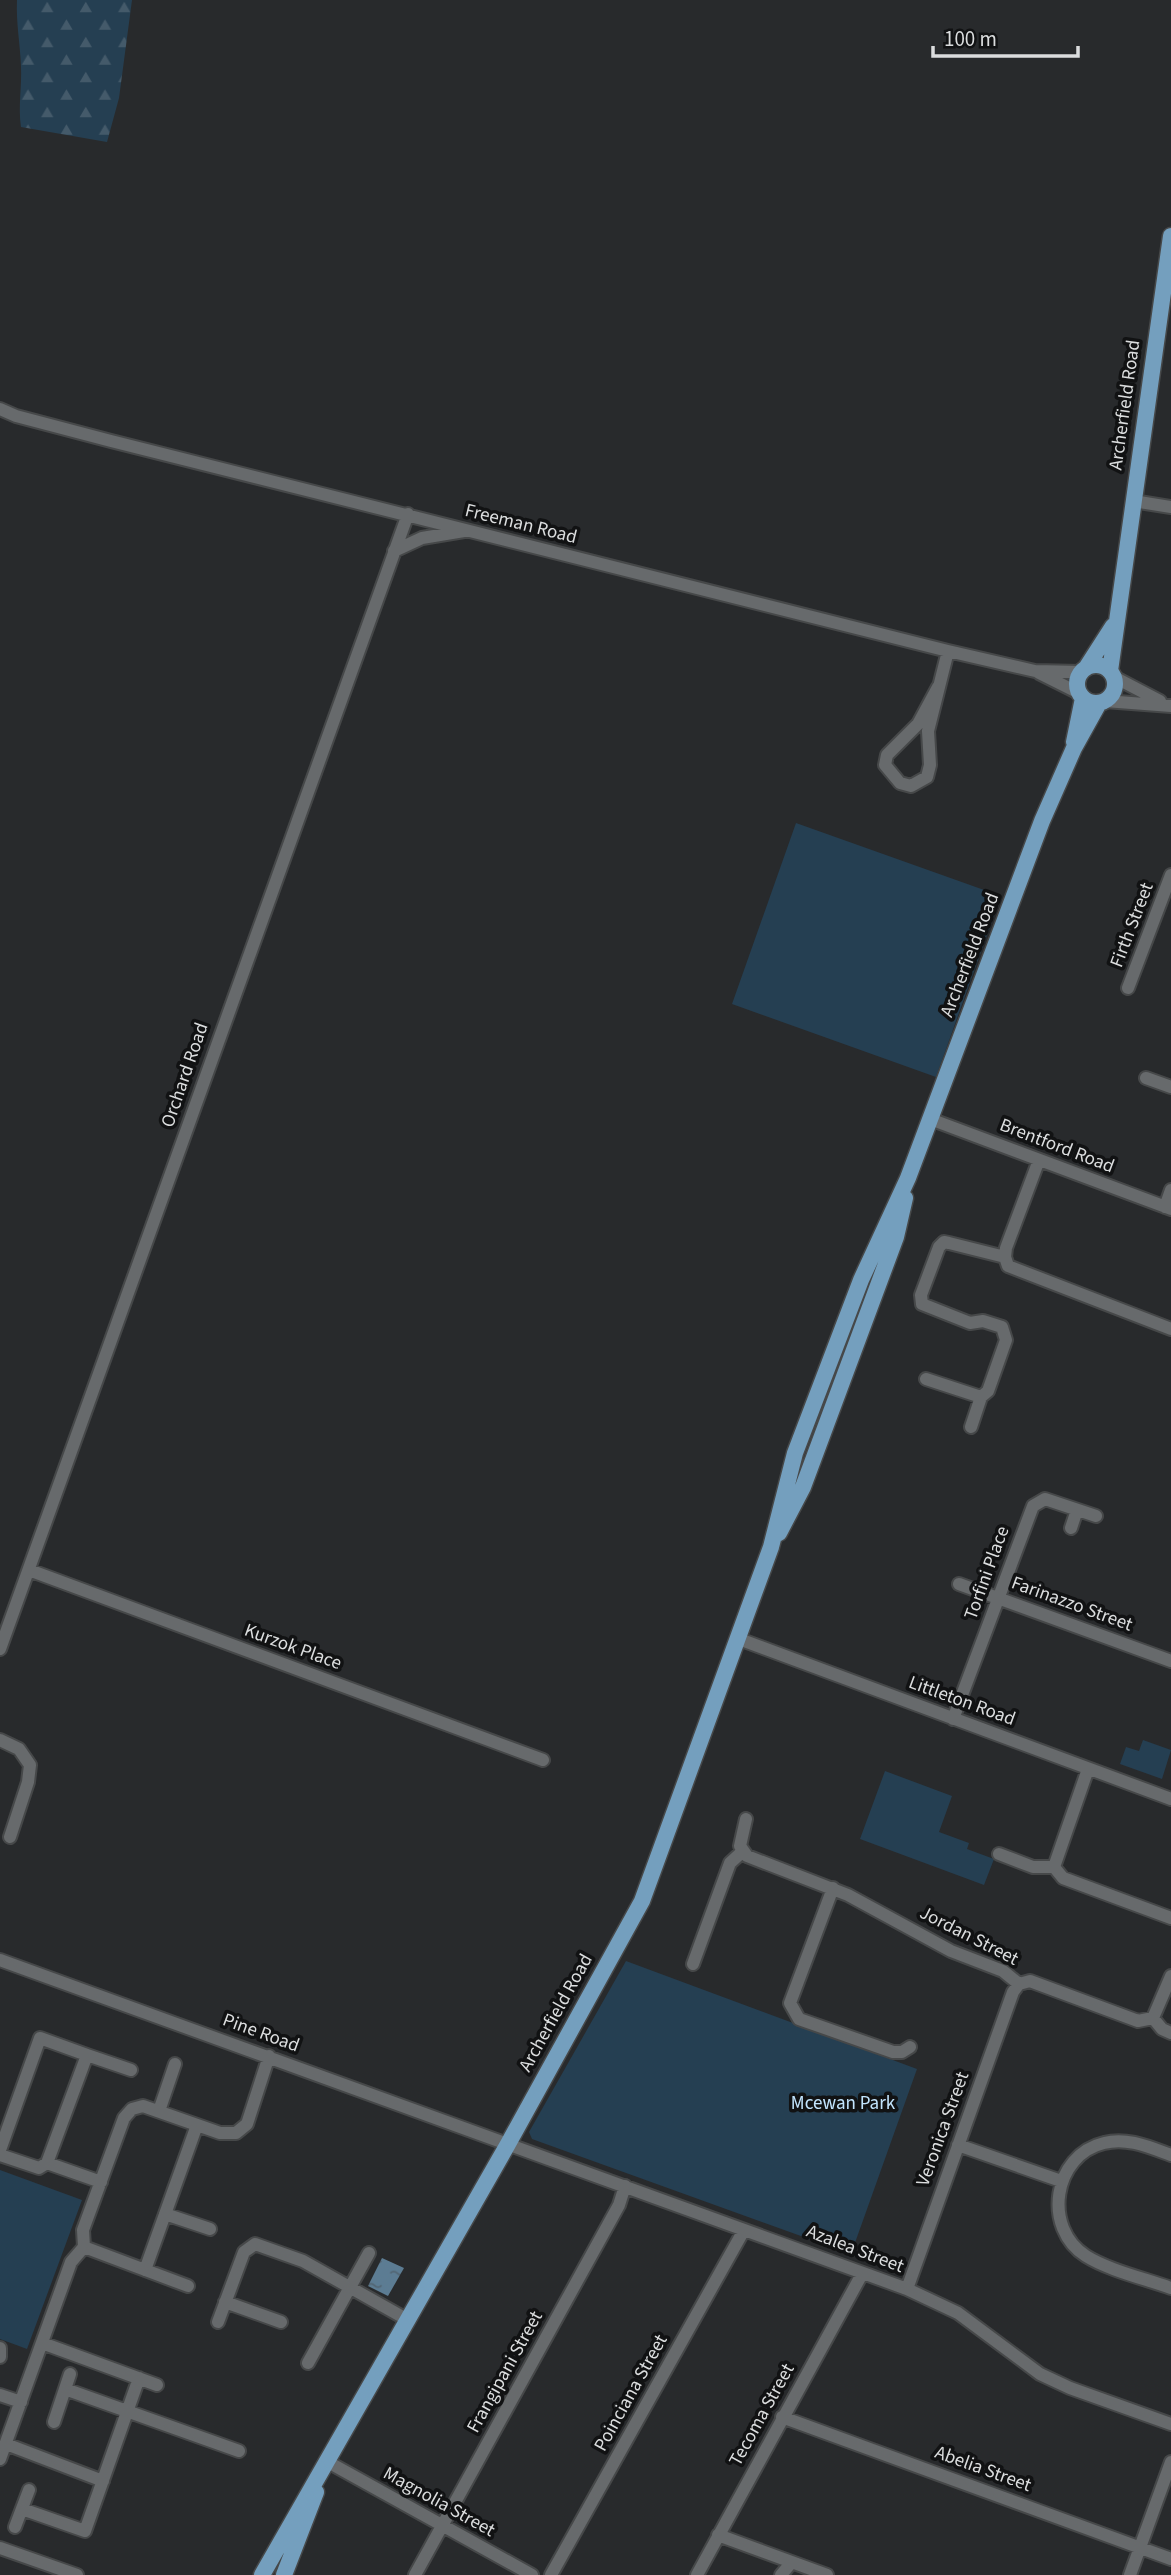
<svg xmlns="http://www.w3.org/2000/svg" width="1171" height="2575" viewBox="0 0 1171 2575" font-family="'Source Sans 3',sans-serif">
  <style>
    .green { fill: #253f52 }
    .forest { fill: url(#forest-firs) }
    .water { fill: url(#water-ripples) }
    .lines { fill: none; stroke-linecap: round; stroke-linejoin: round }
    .minor-casing { stroke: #464849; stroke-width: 16 }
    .major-casing { stroke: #464849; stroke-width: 19 }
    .minor { stroke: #676a6c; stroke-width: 12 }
    .major { stroke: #749fbe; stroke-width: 16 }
    .labels { text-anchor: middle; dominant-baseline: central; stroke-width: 7; stroke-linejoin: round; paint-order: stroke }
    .street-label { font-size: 19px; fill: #dbddde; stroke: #111213 }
    .park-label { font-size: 19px; fill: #c2e4fd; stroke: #111213 }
  </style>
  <defs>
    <pattern id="forest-firs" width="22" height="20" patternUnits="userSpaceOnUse" patternTransform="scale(1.75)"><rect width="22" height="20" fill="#253f52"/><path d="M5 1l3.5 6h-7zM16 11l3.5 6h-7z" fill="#445a6a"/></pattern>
    <pattern id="water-ripples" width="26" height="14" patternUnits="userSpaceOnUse" patternTransform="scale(1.75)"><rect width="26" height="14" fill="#5c7c93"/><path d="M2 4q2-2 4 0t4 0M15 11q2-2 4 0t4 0" fill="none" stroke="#526573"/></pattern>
  </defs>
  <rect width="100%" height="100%" fill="#282a2c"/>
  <path class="green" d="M796,823L1001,896L936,1077L732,1004Z
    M1143,1740L1171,1750L1162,1779L1120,1764L1126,1747L1139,1751Z
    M885,1771L952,1796L939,1832L969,1843L967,1849L994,1859L984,1885L860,1839Z
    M626,1961L917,2069L851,2254L532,2139L529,2132Z
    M0,2170L82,2200L27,2349L0,2339Z"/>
  <path class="forest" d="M17,0H132L119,98L107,142L21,127C18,106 22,87 21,66C20,43 16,23 17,0Z"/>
  <path class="water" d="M382,2258L404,2268L388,2296L368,2286Z"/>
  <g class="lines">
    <g class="minor-casing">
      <path id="minor" d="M0,409L16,416L111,441L948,651L1035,671L1081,672
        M1133,501L1171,507
        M394,551L422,538L464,531
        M1039,673L1079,693
        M1114,677L1160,701
        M938,687L918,724L887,755L885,765L900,783L911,786L927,777L930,765L928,731L948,651
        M1105,701L1171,706
        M1128,988L1171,875
        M1146,1078L1171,1087
        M930,1119L1171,1209
        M1039,1160L1006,1248L1005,1257L1008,1266L1171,1329
        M1165,1207L1171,1190
        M926,1379L981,1397L988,1391L1006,1340L1002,1327L983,1321L970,1323L922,1304L921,1295L939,1247L944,1242L949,1243L1005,1257
        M971,1427L981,1397
        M1071,1528L1077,1510
        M29,1570L543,1760
        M959,1584L1171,1661
        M739,1639L1171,1799
        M0,1649L408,514
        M953,1719L1033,1506L1045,1499L1096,1516
        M0,1740L19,1749L30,1765L28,1782L10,1837
        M746,1819L740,1846L747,1856L848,1895L951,1951L1003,1971L1019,1984L1030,1981L1138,2021L1153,2018L1162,2029L1171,2033
        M999,1854L1033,1867H1054L1063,1878L1171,1918
        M1054,1867L1088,1769
        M833,1888L790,2003L799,2019L893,2052H902L910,2047
        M0,1960L907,2289L958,2313L1040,2374L1070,2388L1171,2424
        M693,1964L730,1863L742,1852
        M1153,2018L1171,1976
        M87,2055L131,2070
        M159,2111L175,2064
        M958,2145L1061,2181
        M0,2150L40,2038L87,2055L47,2163L39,2168L0,2155
        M1171,2155C1149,2147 1127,2137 1104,2143C1053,2155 1042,2228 1086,2256C1108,2270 1146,2279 1171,2288
        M47,2163L101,2182
        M165,2214L210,2229
        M84,2247L188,2286
        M145,2270L197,2125
        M907,2289L1013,1992L1019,1984
        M225,2302L281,2322
        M218,2322L244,2252L255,2244L303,2261L408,2320
        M42,2343L157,2385
        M0,2348V2357
        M308,2363L369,2253
        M65,2389L239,2451
        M0,2395L21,2402
        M782,2417L1171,2559
        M54,2422L70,2374
        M6,2444L103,2481
        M0,2459L71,2262L84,2247L83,2230L124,2118L132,2109L143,2106L220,2133H236L247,2124L269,2056
        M328,2462L532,2575
        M22,2509L85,2531L139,2378
        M15,2527L29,2490
        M718,2535L827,2575
        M0,2548L77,2575
        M415,2575L619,2205L625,2186
        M551,2575L744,2230
        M697,2575L862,2274
        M781,2575L791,2563
        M1130,2575L1171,2462"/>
    </g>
    <g class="major-casing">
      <path id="major" d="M1077 684a19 19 0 1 1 38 0a19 19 0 1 1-38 0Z
        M1086,668L1113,626
        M1110,671L1171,236
        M1074,742L1083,698
        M779,1533L803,1487L896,1237L905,1198
        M262,2575L508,2144L642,1901L771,1547L795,1453L861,1280L908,1178L1042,821L1074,748L1099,703
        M284,2575L316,2492"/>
    </g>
    <use href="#minor" class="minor"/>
    <use href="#major" class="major"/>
  </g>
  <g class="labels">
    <g class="street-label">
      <text transform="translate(1125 405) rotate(-82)">Archerfield Road</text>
      <text transform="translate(521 524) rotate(14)">Freeman Road</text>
      <text transform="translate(1132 925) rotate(-69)">Firth Street</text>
      <text transform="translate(970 955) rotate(-69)">Archerfield Road</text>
      <text transform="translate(185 1075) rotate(-71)">Orchard Road</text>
      <text transform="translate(1057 1146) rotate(21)">Brentford Road</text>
      <text transform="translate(987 1573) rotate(-70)">Torfini Place</text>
      <text transform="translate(1072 1604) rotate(20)">Farinazzo Street</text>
      <text transform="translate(293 1647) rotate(20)">Kurzok Place</text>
      <text transform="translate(962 1701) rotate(20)">Littleton Road</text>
      <text transform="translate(969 1936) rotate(27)">Jordan Street</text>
      <text transform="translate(556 2013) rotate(-61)">Archerfield Road</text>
      <text transform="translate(261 2033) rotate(20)">Pine Road</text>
      <text transform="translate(943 2129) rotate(-70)">Veronica Street</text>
      <text transform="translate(855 2249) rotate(21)">Azalea Street</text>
      <text transform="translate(505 2372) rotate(-61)">Frangipani Street</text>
      <text transform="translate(631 2393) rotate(-61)">Poinciana Street</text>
      <text transform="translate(762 2415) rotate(-61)">Tecoma Street</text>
      <text transform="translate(983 2469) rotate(20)">Abelia Street</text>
      <text transform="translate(439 2502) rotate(29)">Magnolia Street</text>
    </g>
    <g class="park-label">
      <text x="843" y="2103">Mcewan Park</text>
    </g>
  </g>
  <path d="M933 46v10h145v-10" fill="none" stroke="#dbddde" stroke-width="3.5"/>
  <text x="944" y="46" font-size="21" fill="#dbddde" stroke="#111213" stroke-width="5" paint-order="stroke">100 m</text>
</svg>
